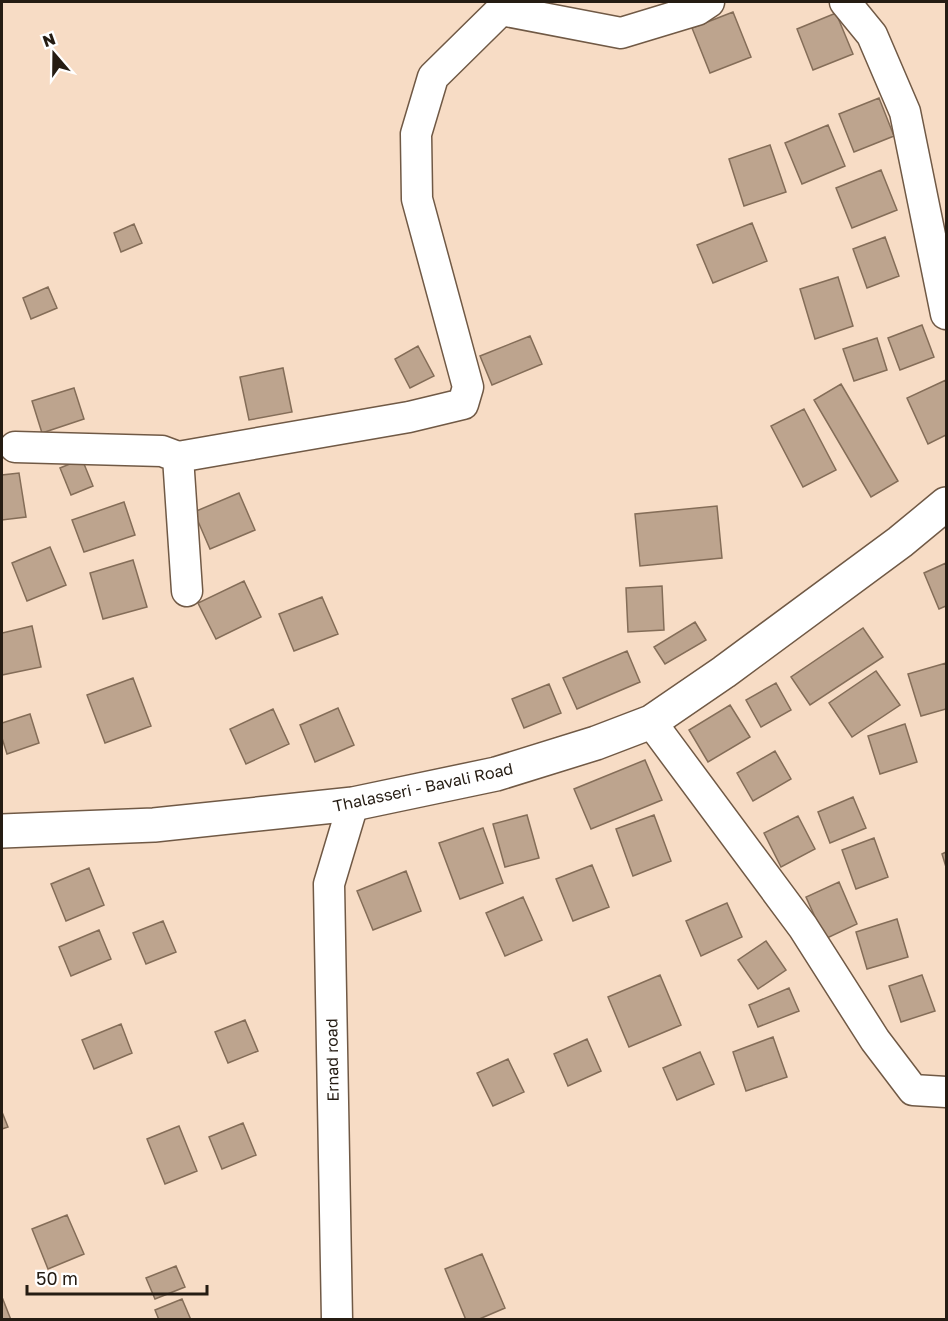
<svg xmlns="http://www.w3.org/2000/svg" width="948" height="1321" viewBox="0 0 948 1321" font-family="'Golos Text',sans-serif">
  <style>
    .building { fill: #bda48e; stroke: #846d58; stroke-width: 1.5 }
    .lines { fill: none; stroke-linecap: round; stroke-linejoin: round }
    .minor-casing { stroke: #705945; stroke-width: 33 }
    .major-casing { stroke: #705945; stroke-width: 36 }
    .minor { stroke: #fff; stroke-width: 30 }
    .major { stroke: #fff; stroke-width: 33 }
    .labels { text-anchor: middle; dominant-baseline: central; stroke-width: 4.5; stroke-linejoin: round; paint-order: stroke }
    .street-label { font-size: 16px; fill: #251c13; stroke: #fff }
  </style>
  <rect width="100%" height="100%" fill="#f7dcc5"/>
  <path class="building" d="M733,12L751,57L710,73L692,28Z
    M836,13L853,54L813,70L797,29Z
    M879,98L894,136L854,152L839,114Z
    M828,125L845,166L802,184L785,143Z
    M770,145L786,192L744,206L729,159Z
    M881,170L897,210L852,228L836,188Z
    M752,223L767,261L713,283L697,245Z
    M134,224L142,243L121,252L114,233Z
    M885,237L899,276L867,288L853,249Z
    M838,277L853,326L815,339L800,289Z
    M48,287L57,308L31,319L23,298Z
    M922,325L934,357L900,370L888,338Z
    M530,336L542,364L492,385L480,356Z
    M877,338L887,370L854,381L843,349Z
    M418,346L434,376L410,388L395,359Z
    M283,368L292,412L249,420L240,377Z
    M946,380V435L928,444L907,398Z
    M841,384L898,481L871,497L814,400Z
    M74,388L84,419L42,433L32,401Z
    M804,409L836,470L803,487L771,426Z
    M82,459L93,486L71,495L60,468Z
    M19,473L26,517L2,520V475Z
    M239,493L255,530L210,549L194,512Z
    M124,502L135,535L84,552L72,520Z
    M717,506L722,558L640,566L635,514Z
    M50,547L66,585L27,601L12,563Z
    M133,560L147,607L103,619L90,573Z
    M946,563V606L939,609L924,573Z
    M244,581L261,617L216,639L198,603Z
    M662,586L664,630L628,632L626,588Z
    M322,597L338,634L294,651L279,614Z
    M695,622L706,640L665,664L654,647Z
    M32,626L41,667L2,675V633Z
    M863,628L883,657L810,705L791,677Z
    M627,651L640,682L577,709L563,678Z
    M946,663V709L921,716L908,674Z
    M876,671L900,705L852,737L829,703Z
    M133,678L151,726L105,743L87,695Z
    M776,683L791,710L761,727L746,700Z
    M549,684L561,713L524,728L512,699Z
    M730,705L750,737L708,762L689,730Z
    M338,708L354,745L315,762L300,725Z
    M273,709L289,744L246,764L230,729Z
    M30,714L39,743L7,754L2,738V723Z
    M905,724L917,762L880,774L868,736Z
    M775,751L791,779L753,801L737,773Z
    M645,760L662,800L591,829L574,789Z
    M853,797L866,828L830,843L818,812Z
    M527,815L539,858L505,867L493,824Z
    M654,815L671,861L633,876L616,829Z
    M798,816L815,849L781,867L764,833Z
    M483,828L503,883L460,899L439,843Z
    M874,838L888,877L856,889L842,850Z
    M946,852V867L942,854Z
    M592,865L609,907L573,921L556,879Z
    M89,868L104,905L66,921L51,884Z
    M406,871L421,911L373,930L357,891Z
    M839,882L857,924L825,939L806,897Z
    M523,897L542,940L505,956L486,913Z
    M727,903L742,937L701,956L686,921Z
    M897,919L908,957L867,969L856,932Z
    M163,921L176,952L146,964L133,933Z
    M99,930L111,959L71,976L59,947Z
    M766,941L786,970L758,989L738,960Z
    M660,975L681,1025L629,1047L608,997Z
    M922,975L935,1011L901,1022L889,986Z
    M789,988L799,1011L758,1027L749,1005Z
    M245,1020L258,1051L228,1063L215,1032Z
    M121,1024L132,1053L94,1069L82,1040Z
    M773,1037L787,1077L746,1091L733,1052Z
    M587,1039L601,1071L568,1086L554,1054Z
    M700,1052L714,1084L677,1100L663,1068Z
    M508,1059L524,1092L493,1106L477,1073Z
    M2,1112L8,1127L2,1129Z
    M243,1123L256,1155L222,1169L209,1137Z
    M179,1126L197,1171L165,1184L147,1139Z
    M67,1215L84,1254L48,1269L32,1229Z
    M482,1254L505,1308L477,1320H466L445,1269Z
    M176,1266L185,1287L155,1299L146,1278Z
    M2,1297L11,1320H2Z
    M182,1299L191,1320H159L155,1310Z"/>
  <g class="lines">
    <g class="minor-casing">
      <path id="minor" d="M845,2L872,35L905,112L946,314
        M15,447L162,451L178,457L409,417L463,404L468,387L417,199L416,134L433,77L501,10L621,33L697,10L709,2
        M178,457L187,591
        M651,722L803,927L875,1040L913,1090L946,1092
        M337,1320L329,884L353,804"/>
    </g>
    <g class="major-casing">
      <path id="major" d="M2,831L154,825L353,804L496,774L596,743L651,722L724,672L900,542L946,504"/>
    </g>
    <use href="#minor" class="minor"/>
    <use href="#major" class="major"/>
  </g>
  <g class="labels">
    <g class="street-label">
      <text transform="translate(423 787) rotate(-12)">Thalasseri - Bavali Road</text>
      <text transform="translate(332 1060) rotate(-91)">Ernad road</text>
    </g>
  </g>
  <rect width="948" height="1321" fill="none" stroke="#251c13" stroke-width="6"/>
  <g transform="translate(54 54) rotate(340)" stroke="#ffffff" stroke-width="4.5" paint-order="stroke">
  <path d="M0-4.5L10 22L0 15L-10 22Z" fill="#251c13"/>
  <text y="-9" font-size="16" font-weight="bold" text-anchor="middle" fill="#251c13">N</text>
  </g>
  <path d="M27 1285v9h180v-9" fill="none" stroke="#251c13" stroke-width="3"/>
  <text x="36" y="1285" font-size="18" fill="#251c13" stroke="#ffffff" stroke-width="4.5" paint-order="stroke">50 m</text>
</svg>
